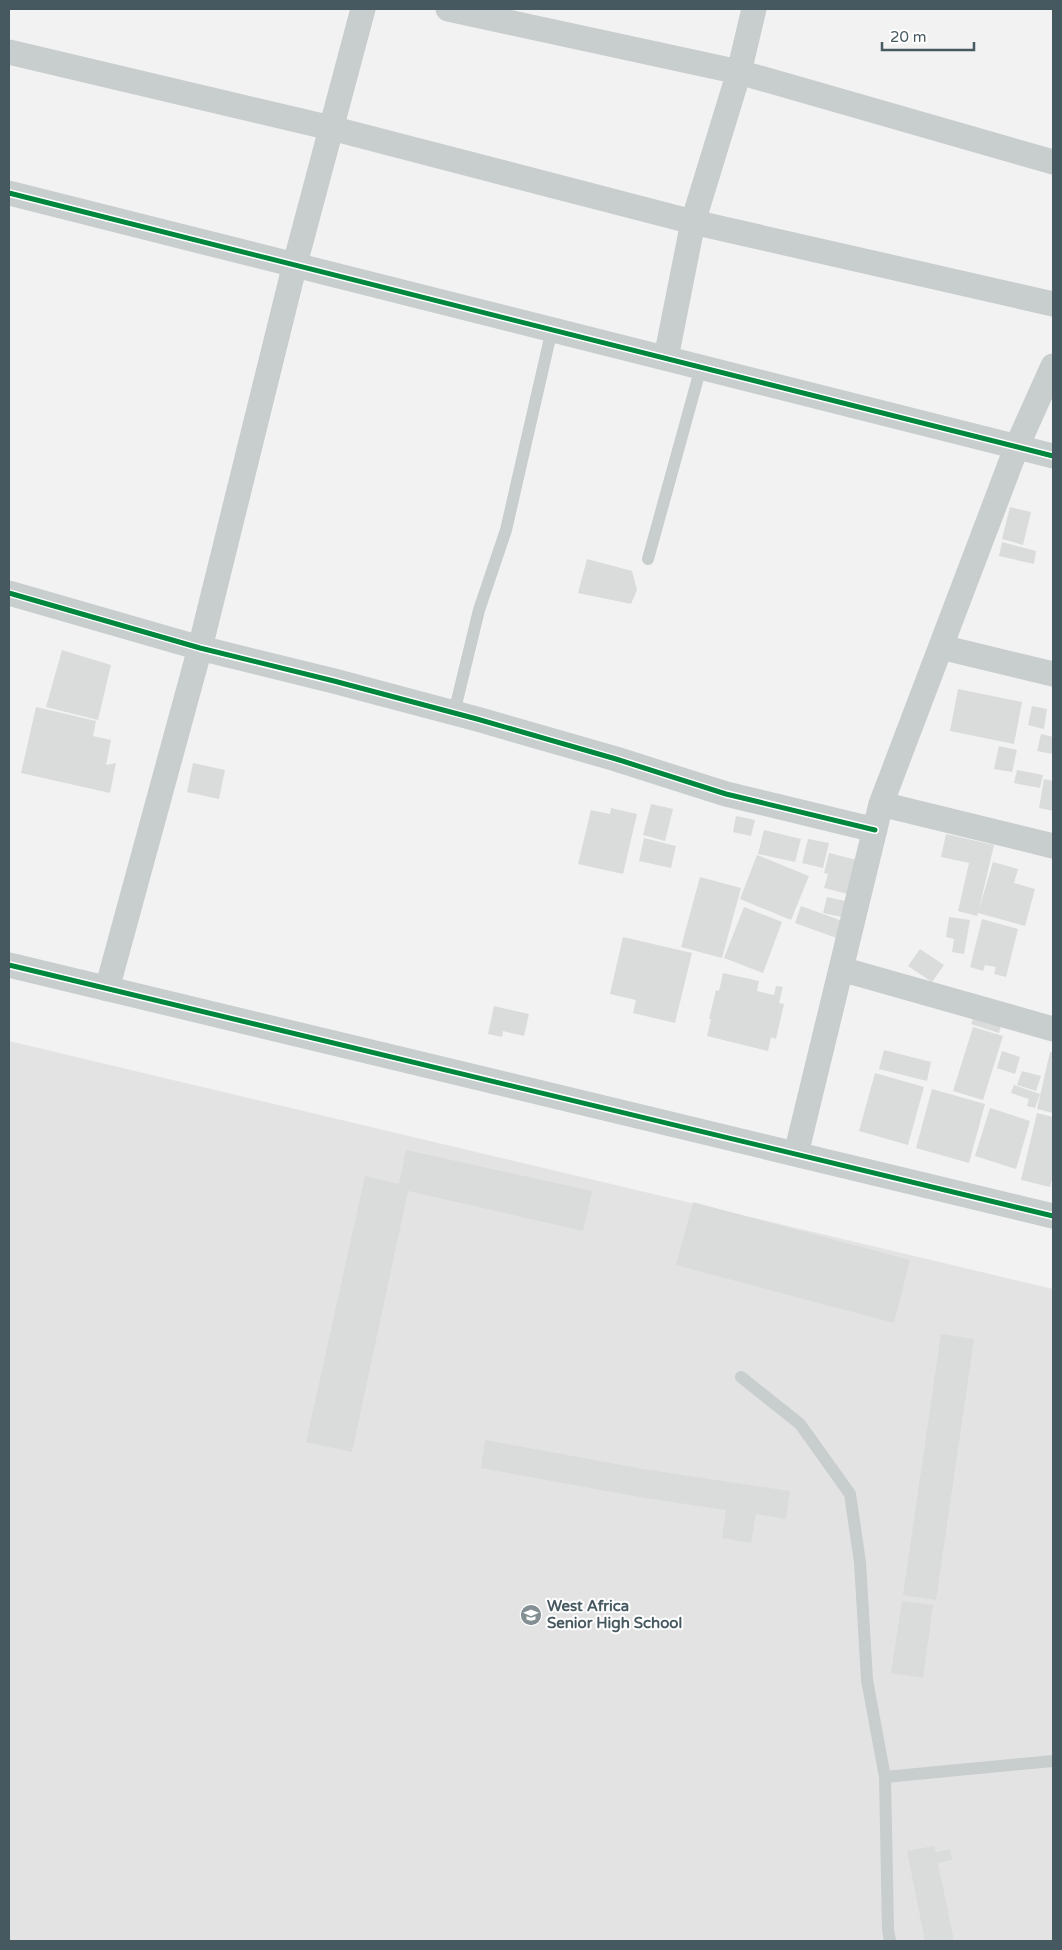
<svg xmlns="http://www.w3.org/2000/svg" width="1062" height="1950" viewBox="0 0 1062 1950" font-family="'Varela Round',sans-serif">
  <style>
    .education { fill: #e4e3e4 }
    .building { fill: #dadbdb }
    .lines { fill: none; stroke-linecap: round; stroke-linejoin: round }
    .lane { stroke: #c8cdce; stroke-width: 12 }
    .street { stroke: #c8cdce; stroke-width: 25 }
    .cycleway-casing { stroke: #fff; stroke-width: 8 }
    .cycleway { stroke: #00873e; stroke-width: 5 }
    .labels { text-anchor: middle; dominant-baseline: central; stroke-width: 4; stroke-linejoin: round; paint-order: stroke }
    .poi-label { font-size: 15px; font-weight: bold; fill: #475960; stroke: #fff; text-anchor: start }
  </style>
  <rect width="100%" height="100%" fill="#f3f2f2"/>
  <path class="education" d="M9,1041L1053,1289V1941H9Z"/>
  <path class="building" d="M1010,507L1031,512L1023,545L1002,539Z
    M1002,542L1036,551L1034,564L999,556Z
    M587,559L632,571L637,590L631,604L578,593Z
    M62,650L111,665L98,720L46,707Z
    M958,689L1022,702L1014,744L950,731Z
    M1032,706L1047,709L1044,729L1028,725Z
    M36,707L96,721L93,736L111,740L106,765L116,763L110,793L21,773Z
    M1041,734L1053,737V754L1037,751Z
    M999,746L1017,750L1012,772L994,769Z
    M193,763L225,770L219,799L187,792Z
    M1017,770L1043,775L1040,788L1014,783Z
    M1044,779L1053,781V811L1039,808Z
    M651,804L673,809L665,841L643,835Z
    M611,808L637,814L623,874L578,864L591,810L610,814Z
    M736,816L755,820L751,836L733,832Z
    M764,830L801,839L795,862L758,854Z
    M946,834L994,845L979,909L993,862L1018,869L1014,883L1035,889L1025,926L978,913L977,916L958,911L969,863L941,857Z
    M644,838L676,846L671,868L639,861Z
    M808,839L829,843L823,868L802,863Z
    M829,853L857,860L848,894L824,888L828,874L824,873Z
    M757,855L809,876L791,920L740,899Z
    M700,877L741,888L722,958L681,947Z
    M827,897L850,902L846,918L823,913Z
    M801,906L848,923L842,940L795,923Z
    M744,907L782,922L763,973L724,958Z
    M949,917L970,920L964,954L952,952L954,939L946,937Z
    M982,919L1018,929L1006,977L994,974L996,967L985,965L983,971L970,967Z
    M623,937L692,953L675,1023L633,1013L636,1000L610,994Z
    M920,949L944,965L932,982L908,966Z
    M723,973L759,981L757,991L774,995L776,986L783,987L779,1003L784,1004L776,1039L771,1037L768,1051L707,1036L711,1019H709L716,990L719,991Z
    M494,1006L529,1014L524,1036L503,1031L502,1037L488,1034Z
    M975,1013L1002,1022L999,1033L971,1024Z
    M973,1027L1003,1036L983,1100L953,1091Z
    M884,1050L931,1062L927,1081L879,1069Z
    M1002,1051L1020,1057L1015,1074L997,1068Z
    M1050,1052H1053V1113L1037,1109Z
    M1022,1071L1041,1076L1036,1091L1017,1085Z
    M875,1073L924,1087L908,1145L859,1131Z
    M1014,1085L1040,1094L1035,1108L1027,1106L1029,1099L1011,1093Z
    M932,1089L985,1104L969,1163L916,1148Z
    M990,1108L1030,1121L1016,1169L975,1156Z
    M1037,1113L1053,1117V1176L1050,1187L1021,1180Z
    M406,1150L592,1191L583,1231L408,1191L352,1452L306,1442L365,1176L399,1184Z
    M693,1202L910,1260L894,1323L676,1265Z
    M941,1334L974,1339L936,1600L903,1595Z
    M485,1440L649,1470L790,1491L786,1519L756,1514L751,1543L722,1538L726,1510L645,1498L481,1468Z
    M902,1601L933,1605L923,1678L891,1673Z
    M934,1846L936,1852L950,1849L952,1860L938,1863L954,1941H925L907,1851Z"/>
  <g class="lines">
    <path class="lane" d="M648,559L701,367
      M454,713L479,610L506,530L552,329
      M741,1377L800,1424L850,1494L860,1562L867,1680L885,1777L888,1930L890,1941
      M885,1777L1053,1761"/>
    <path class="street" d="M448,9L739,72L1053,162
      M754,9L739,72L693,222L1053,304
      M9,52L331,128L693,222L666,358
      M9,193L1053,456
      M9,593L200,648L334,681L477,719L616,759L726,794L875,830
      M941,647L1053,674
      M881,804L1053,846
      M9,965L1053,1216
      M841,969L1053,1029
      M107,989L200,648L295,264L363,9
      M796,1154L881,804L1017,446L1053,366"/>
    <g class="cycleway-casing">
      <path id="cycleway" d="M9,193L1053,456
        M9,593L200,648L334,681L477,719L616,759L726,794L875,830
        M9,965L1053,1216"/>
    </g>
    <use href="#cycleway" class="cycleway"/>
  </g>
  <defs>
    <g id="school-disc" transform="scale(1.125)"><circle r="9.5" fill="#838f93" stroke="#fff"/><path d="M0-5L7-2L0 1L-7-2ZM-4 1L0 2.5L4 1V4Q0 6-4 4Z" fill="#fff"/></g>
  </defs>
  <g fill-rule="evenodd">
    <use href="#school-disc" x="531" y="1615"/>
  </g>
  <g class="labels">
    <g class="poi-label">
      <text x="547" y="1606">West Africa<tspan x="547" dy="17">Senior High School</tspan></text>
    </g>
  </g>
  <rect width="1062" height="1950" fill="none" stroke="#475960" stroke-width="20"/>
  <path d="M882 42v8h92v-8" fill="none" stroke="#475960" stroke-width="2.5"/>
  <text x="890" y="42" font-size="15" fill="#475960" stroke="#ffffff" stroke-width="4" paint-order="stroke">20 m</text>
</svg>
